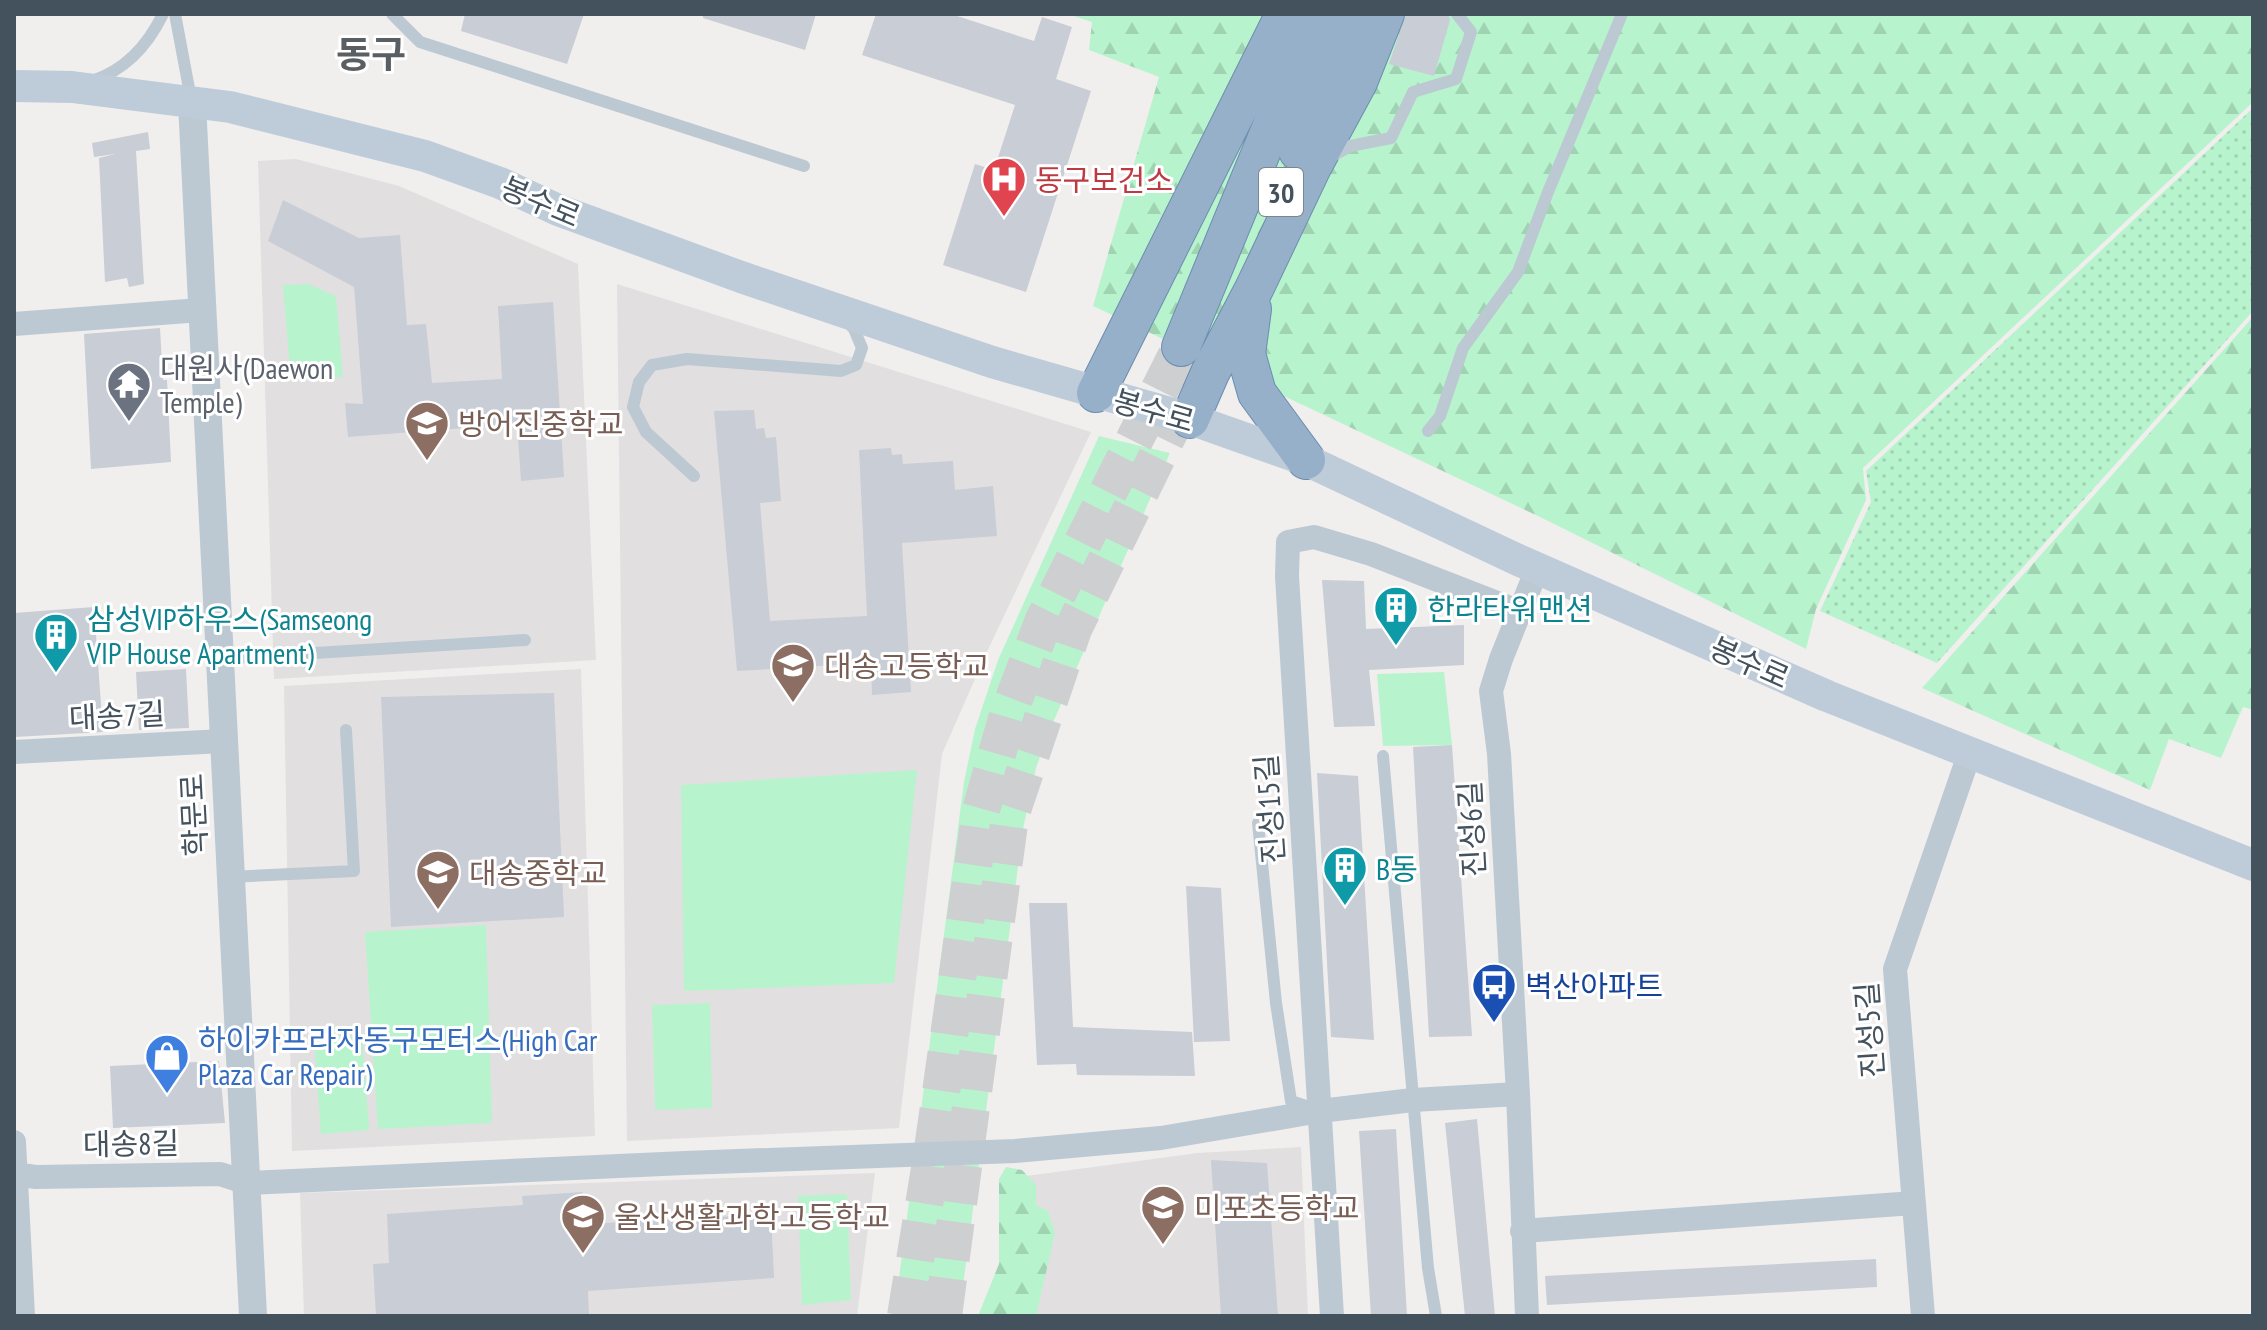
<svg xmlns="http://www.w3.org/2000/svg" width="2267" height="1330" viewBox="0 0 2267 1330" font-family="'PT Sans Narrow','Noto Sans KR',sans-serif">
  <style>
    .education { fill: #e2dfe0 }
    .grass { fill: url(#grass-dots) }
    .forest { fill: url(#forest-firs) }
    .green { fill: #b7f4cd }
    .building { fill: #c9cdd5 }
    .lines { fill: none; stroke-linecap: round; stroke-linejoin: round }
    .trunk-tunnel { stroke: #cecfd1; stroke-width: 38; stroke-dasharray: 38 19; stroke-linecap: butt }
    .trunk-casing { stroke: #6b8daf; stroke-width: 40 }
    .service { stroke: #bdc9d2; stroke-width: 12 }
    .minor { stroke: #bdc9d2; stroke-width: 24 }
    .tertiary { stroke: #bdc9d2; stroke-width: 28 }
    .secondary { stroke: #beccda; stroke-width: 32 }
    .trunk { stroke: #96b0ca; stroke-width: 38 }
    .labels { text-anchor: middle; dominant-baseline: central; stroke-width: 6; stroke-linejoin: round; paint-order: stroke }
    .shield { fill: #fff; stroke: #7c868e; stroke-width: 2 }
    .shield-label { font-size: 28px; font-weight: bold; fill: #44525e }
    .health-label { font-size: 30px; fill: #be3a42; stroke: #fff; text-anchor: start }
    .street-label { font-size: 30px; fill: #44525e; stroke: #fff }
    .worship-label { font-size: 30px; fill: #5b616d; stroke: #fff; text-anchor: start }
    .education-label { font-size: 30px; fill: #785e54; stroke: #fff; text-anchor: start }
    .culture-label { font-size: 30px; fill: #0d838f; stroke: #fff; text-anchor: start }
    .transit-label { font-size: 30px; fill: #164399; stroke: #fff; text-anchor: start }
    .shop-label { font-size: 30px; fill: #366cbe; stroke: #fff; text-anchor: start }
    .district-label { font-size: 38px; font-weight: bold; fill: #5a5f64; stroke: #fff }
  </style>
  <defs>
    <pattern id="grass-dots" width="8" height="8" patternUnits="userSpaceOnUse" patternTransform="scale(2)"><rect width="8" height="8" fill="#b7f4cd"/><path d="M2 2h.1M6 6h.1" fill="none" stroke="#9fd3b2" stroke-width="1.8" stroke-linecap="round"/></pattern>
    <pattern id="forest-firs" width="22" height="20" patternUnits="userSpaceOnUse" patternTransform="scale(2)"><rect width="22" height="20" fill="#b7f4cd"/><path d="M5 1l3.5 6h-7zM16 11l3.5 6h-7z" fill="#9fd3b2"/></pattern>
  </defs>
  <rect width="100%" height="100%" fill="#f1eeee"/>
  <path class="education" d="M296,159L399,186L578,264L596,660L274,679L258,161Z
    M617,284L1091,432L986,654L942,754L899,1128L627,1141Z
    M581,669L595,1136L292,1151L284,686Z
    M1301,1147L1308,1316H1014L1026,1176L1198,1153Z
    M875,1173L857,1316H304L300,1193Z"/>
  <path class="grass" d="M2253,108V311L1937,663L1820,611L1871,502L1866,471Z"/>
  <path class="forest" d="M1068,14H2253V102L1863,468L1866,500L1816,609L1806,649L1538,516L1093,306L1159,77L1089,50L1092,22Z
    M2253,317V710L2243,707L2221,758L2169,739L2150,790L1922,688Z
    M1006,1167L1022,1170L1036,1185V1205L1048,1211L1055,1233L1036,1316H978L999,1264V1179Z"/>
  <path class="green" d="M308,284L336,296L343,377L291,381L283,285Z
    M1099,436L1170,453L1048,734L1036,768L1023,829L959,1316H894L964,782L975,729L998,660Z
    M1444,672L1452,745L1383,746L1377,674Z
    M917,770L894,983L684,991L681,785Z
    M486,925L492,1123L378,1129L365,932Z
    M710,1003L712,1108L655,1110L652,1005Z
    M362,1036L369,1130L321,1134L314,1040Z
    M847,1194L851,1300L802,1305L798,1196Z"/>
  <path class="building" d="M465,14H584L567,64L461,31Z
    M703,14H816L805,50L703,18Z
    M876,14H951L1034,41L1042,17L1072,27L1056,79L1091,91L1026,292L943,265L975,164L994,170L1015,105L862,55Z
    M1406,14H1448L1450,20L1434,76L1389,64Z
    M148,132L150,149L136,151L144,284L129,287L127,278L105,282L99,158L115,154L94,157L92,143Z
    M283,200L359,238L400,235L407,325L426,324L432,383L502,379L498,306L553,302L564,477L521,481L517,424L348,437L345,403L363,404L354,287L268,241Z
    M160,328L163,380H167L171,462L91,469L84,334Z
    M754,410L756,429L764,428L766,438L776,437L781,501L760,503L770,621L867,616L859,450L891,448L892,455L902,454L903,464L953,461L955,490L993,486L997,536L902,543L911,692L872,695L871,663L737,671L714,411Z
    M1322,580L1364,581L1366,629L1464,625V665L1369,670L1375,726L1334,727Z
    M94,607L103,732L15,737L14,613Z
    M186,669L189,728L139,730L136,672Z
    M554,693L564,917L391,927L381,697Z
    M1452,745L1472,1036L1429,1037L1413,747Z
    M1317,773L1358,776L1374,1040L1331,1037Z
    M1186,886L1221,888L1230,1041L1194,1042Z
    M1029,903H1067L1073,1027L1192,1032L1195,1076L1077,1075L1076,1064L1037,1065Z
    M219,1061L225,1123L113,1128L110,1066Z
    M1477,1119L1495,1316H1465L1445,1123Z
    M1396,1129L1407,1316H1371L1359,1131Z
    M1211,1160L1267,1163L1278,1316H1221Z
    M583,1192L585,1224L771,1214L774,1278L588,1291L589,1316H376L373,1264L389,1263L387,1214L523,1205L522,1196Z
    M1876,1259L1877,1287L1547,1305L1545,1276Z"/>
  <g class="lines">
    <path class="trunk-tunnel" d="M906,1316L932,1156L981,810L1009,712L1044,620L1181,347
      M943,1316L1010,816L1073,629L1192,385"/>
    <g class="trunk-casing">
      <path id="trunk" d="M1298,151L1349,14
        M1252,309L1246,354L1257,393L1306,460
        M1181,347L1318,14
        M1096,393L1285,14
        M1190,419L1210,373L1254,289L1312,167L1358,82L1385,14"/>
    </g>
    <path class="service" d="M175,14L191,99
      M392,14L420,42L804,166
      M92,81C125,70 148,45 163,14
      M1329,158L1350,146L1391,138L1413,92L1456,79L1471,32L1457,14
      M1428,431L1440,416L1463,348L1518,272L1548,192L1622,14
      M694,476L646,432L633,407L639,382L652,365L687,359L841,371L856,365L862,348L854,329L847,321
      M219,659L525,640
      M1383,756L1428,1268L1436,1316
      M1258,823L1276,1003L1291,1101L1309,1107
      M230,877L354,871L346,730"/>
    <path class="minor" d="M14,324L201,310
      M14,752L223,741
      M14,1142L23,1316
      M14,1174L36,1177L220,1174L248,1183L685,1163L1015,1151L1161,1138L1320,1111L1413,1100L1518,1094
      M1522,1231L1914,1203
      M1332,1316L1287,576L1288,542L1314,537L1371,554L1520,612
      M1527,1316L1518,1094L1499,754L1491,691L1501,659L1537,569
      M1923,1316L1895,969L1970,752"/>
    <path class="tertiary" d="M192,103L253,1316"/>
    <path class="secondary" d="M14,86L72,87L230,107L425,156L500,183L558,210L741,277L992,362L1190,419L1306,460L1516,559L1827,696L2253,865"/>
    <use href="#trunk" class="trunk"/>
  </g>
  <defs>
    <g id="hospital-pin" transform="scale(2.3)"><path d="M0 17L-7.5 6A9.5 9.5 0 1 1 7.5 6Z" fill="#e0444e" stroke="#fff"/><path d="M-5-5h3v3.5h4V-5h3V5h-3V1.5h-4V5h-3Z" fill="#fff"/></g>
    <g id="temple-pin" transform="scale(2.3)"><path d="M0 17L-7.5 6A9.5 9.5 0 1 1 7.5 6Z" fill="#6b7280" stroke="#fff"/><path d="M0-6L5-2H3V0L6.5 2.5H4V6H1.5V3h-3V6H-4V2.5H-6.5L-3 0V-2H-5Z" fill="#fff"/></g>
    <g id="school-pin" transform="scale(2.3)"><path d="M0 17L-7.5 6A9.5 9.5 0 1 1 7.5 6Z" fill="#8d6e63" stroke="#fff"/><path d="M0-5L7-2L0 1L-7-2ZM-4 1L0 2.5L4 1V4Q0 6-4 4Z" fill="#fff"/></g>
    <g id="building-pin" transform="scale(2.3)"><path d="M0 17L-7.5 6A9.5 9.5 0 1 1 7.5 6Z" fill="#0f9aa8" stroke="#fff"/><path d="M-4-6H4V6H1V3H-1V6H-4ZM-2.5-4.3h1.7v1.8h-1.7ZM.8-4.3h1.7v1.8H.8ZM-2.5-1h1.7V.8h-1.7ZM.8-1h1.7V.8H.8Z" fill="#fff"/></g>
    <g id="bus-pin" transform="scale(2.3)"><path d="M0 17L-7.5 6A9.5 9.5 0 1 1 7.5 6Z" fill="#1a4fb4" stroke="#fff"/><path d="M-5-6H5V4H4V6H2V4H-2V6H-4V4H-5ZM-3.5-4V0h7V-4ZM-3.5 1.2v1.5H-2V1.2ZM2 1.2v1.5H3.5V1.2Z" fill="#fff"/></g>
    <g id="shop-pin" transform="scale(2.3)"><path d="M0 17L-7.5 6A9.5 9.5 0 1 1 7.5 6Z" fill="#3f7fe0" stroke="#fff"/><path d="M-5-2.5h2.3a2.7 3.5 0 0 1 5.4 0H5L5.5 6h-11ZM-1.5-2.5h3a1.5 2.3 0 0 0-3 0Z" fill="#fff"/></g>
  </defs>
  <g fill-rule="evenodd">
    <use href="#hospital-pin" x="1004" y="179"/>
    <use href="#temple-pin" x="129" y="384"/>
    <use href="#school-pin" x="427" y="423"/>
    <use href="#building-pin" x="1396" y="608"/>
    <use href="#building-pin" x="56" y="635"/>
    <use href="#school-pin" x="793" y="665"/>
    <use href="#building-pin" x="1345" y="868"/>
    <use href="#school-pin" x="438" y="872"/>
    <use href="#bus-pin" x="1494" y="985"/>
    <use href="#shop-pin" x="167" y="1056"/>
    <use href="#school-pin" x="1163" y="1207"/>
    <use href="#school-pin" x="583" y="1216"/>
  </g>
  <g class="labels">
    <rect class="shield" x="1259" y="168" width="44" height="48" rx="6"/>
    <g class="shield-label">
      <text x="1281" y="192">30</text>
    </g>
    <g class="health-label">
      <text x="1035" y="179">동구보건소</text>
    </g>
    <g class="street-label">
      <text transform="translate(541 201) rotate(23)">봉수로</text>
      <text transform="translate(1154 410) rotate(16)">봉수로</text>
      <text transform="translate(1750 662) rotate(24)">봉수로</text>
      <text transform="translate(117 715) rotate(-3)">대송7길</text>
      <text transform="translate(1269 809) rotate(-94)">진성15길</text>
      <text transform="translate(193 815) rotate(-93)">학문로</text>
      <text transform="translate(1471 829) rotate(-93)">진성6길</text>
      <text transform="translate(1869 1030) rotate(-94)">진성5길</text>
      <text transform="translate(131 1143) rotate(-1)">대송8길</text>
    </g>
    <g class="worship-label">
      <text x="160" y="367">대원사(Daewon<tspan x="160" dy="34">Temple)</tspan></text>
    </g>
    <g class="education-label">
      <text x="458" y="423">방어진중학교</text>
      <text x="824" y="665">대송고등학교</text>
      <text x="469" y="872">대송중학교</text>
      <text x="1194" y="1207">미포초등학교</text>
      <text x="614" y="1216">울산생활과학고등학교</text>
    </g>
    <g class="culture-label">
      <text x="1427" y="608">한라타워맨션</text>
      <text x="87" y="618">삼성VIP하우스(Samseong<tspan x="87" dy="34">VIP House Apartment)</tspan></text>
      <text x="1376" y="868">B동</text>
    </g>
    <g class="transit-label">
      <text x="1525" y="985">벽산아파트</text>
    </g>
    <g class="shop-label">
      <text x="198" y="1039">하이카프라자동구모터스(High Car<tspan x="198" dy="34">Plaza Car Repair)</tspan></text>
    </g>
    <g class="district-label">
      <text x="371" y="53">동구</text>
    </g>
  </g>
  <rect width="2267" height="1330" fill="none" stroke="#44525e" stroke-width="32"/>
</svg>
